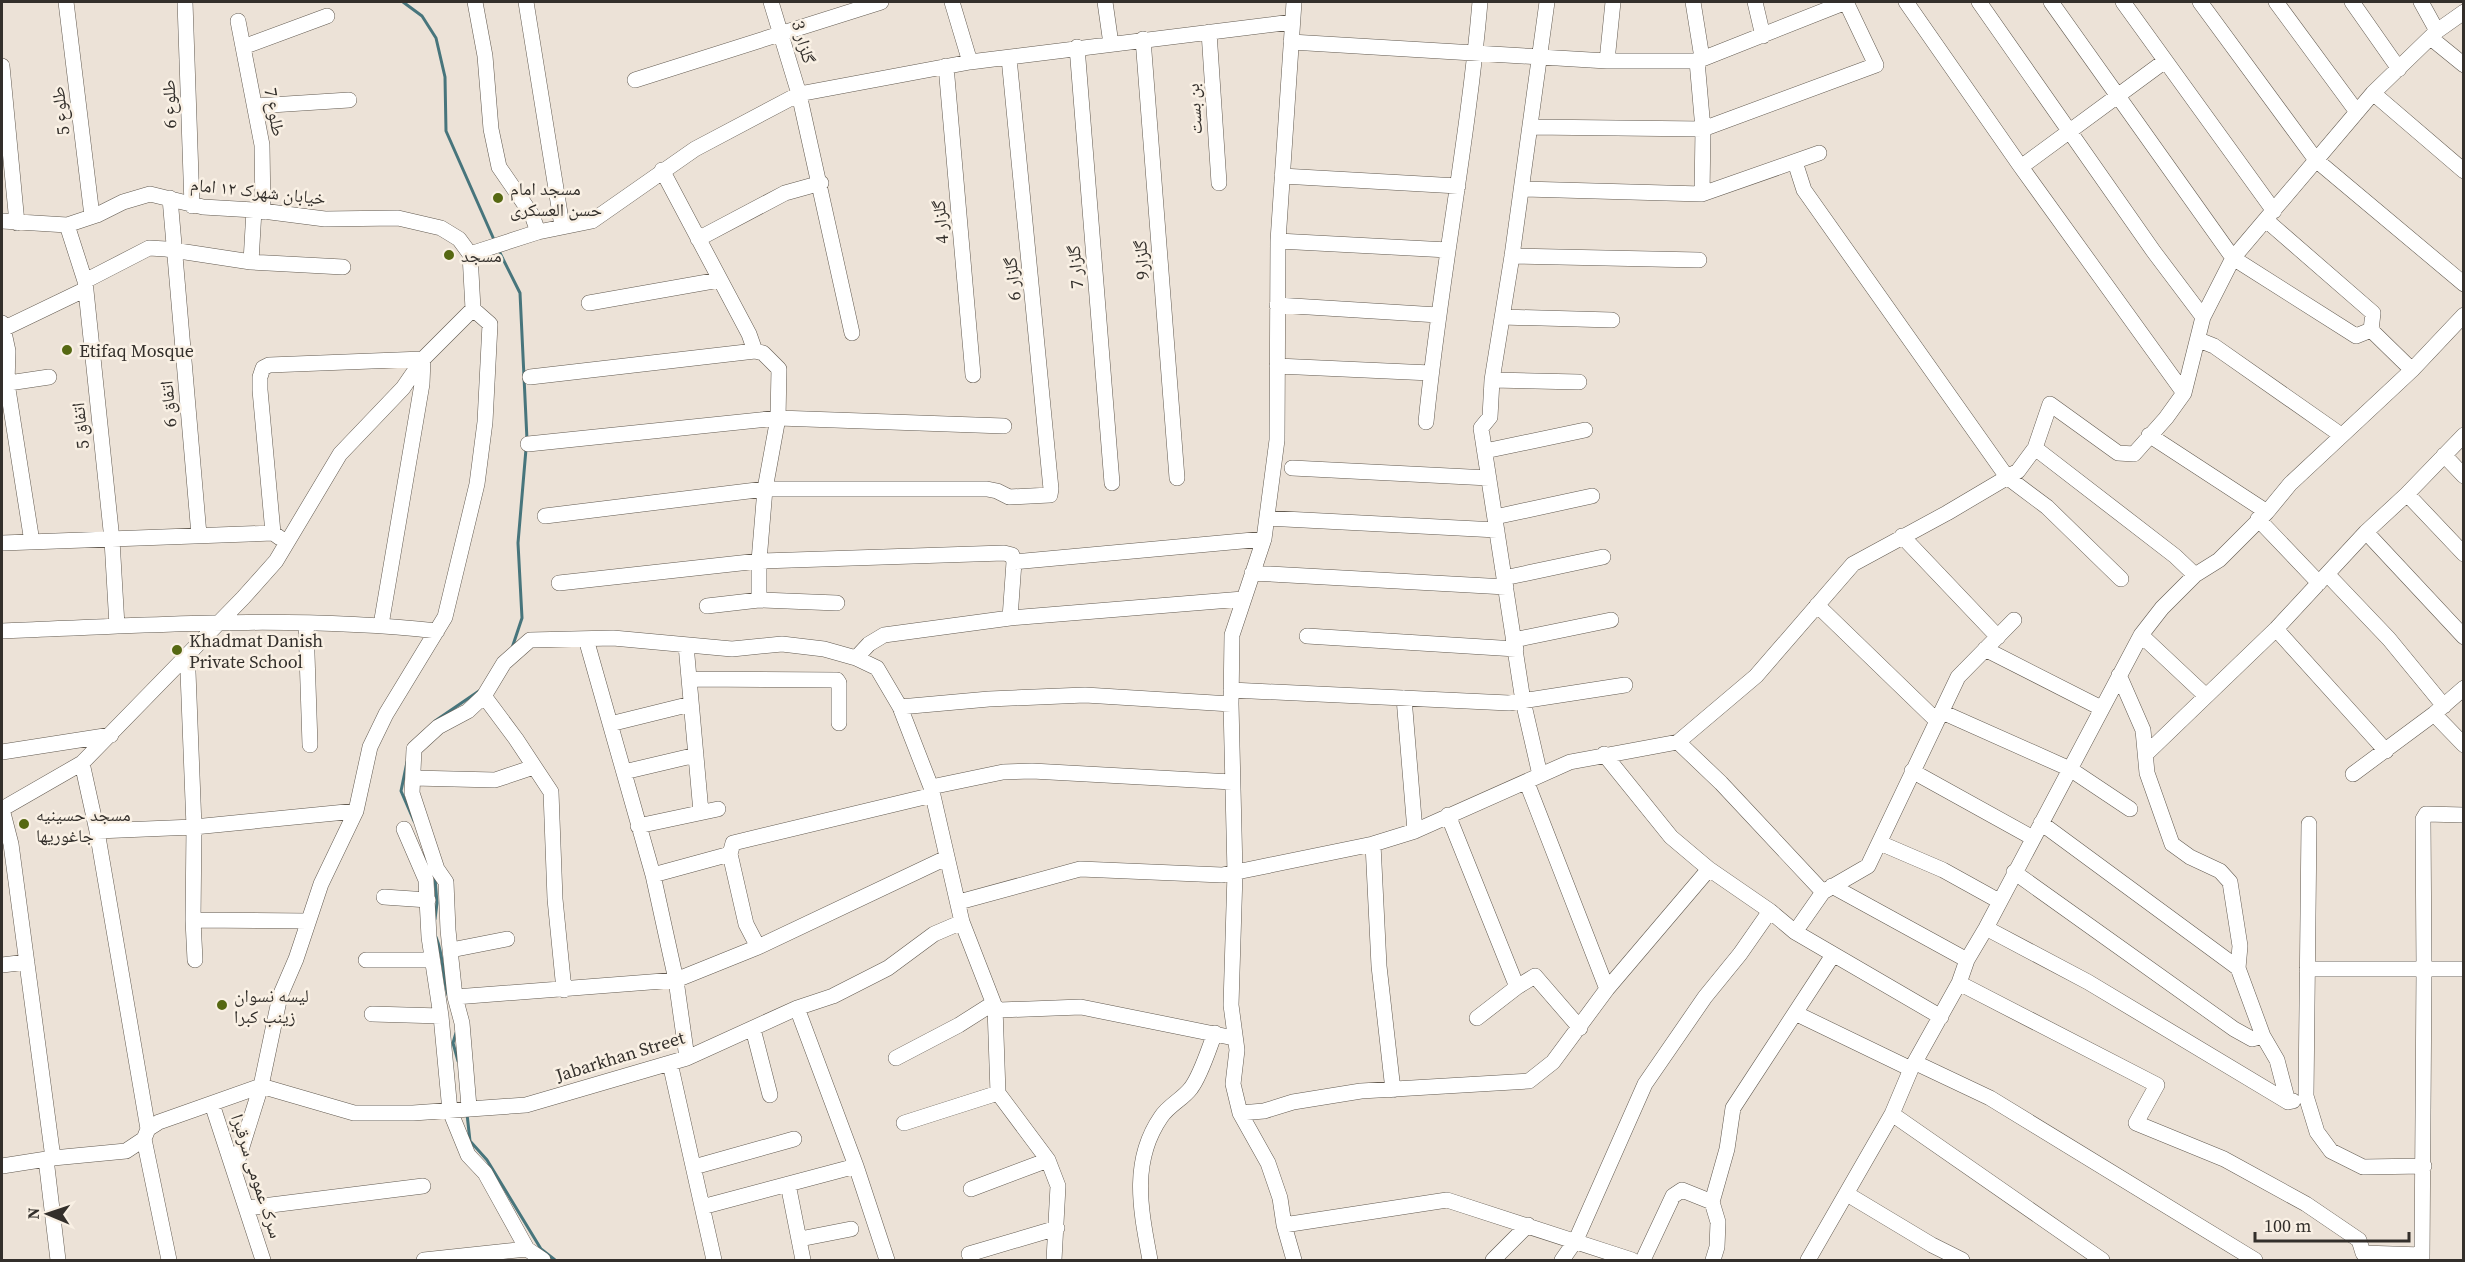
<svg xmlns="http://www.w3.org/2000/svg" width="2465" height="1262" viewBox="0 0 2465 1262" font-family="'Source Serif 4','Noto Naskh Arabic',serif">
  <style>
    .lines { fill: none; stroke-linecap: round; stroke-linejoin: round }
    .stream { stroke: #47757c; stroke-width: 3 }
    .minor-casing { stroke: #625a50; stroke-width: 16 }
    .minor { stroke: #fff; stroke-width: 15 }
    .poi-dot { fill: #566812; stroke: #f9f0e4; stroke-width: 2 }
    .labels { text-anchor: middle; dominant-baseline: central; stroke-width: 5; stroke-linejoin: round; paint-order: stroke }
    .street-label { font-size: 18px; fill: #332f2b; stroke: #f9f0e4 }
    .poi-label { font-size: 18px; fill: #332f2b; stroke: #f9f0e4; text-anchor: start }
  </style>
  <rect width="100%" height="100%" fill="#ece2d7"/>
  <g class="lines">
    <path class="stream" d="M403,2L422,16L436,38L445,77L446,131L495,242
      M499,251L520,293L527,440
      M512,648L522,618L518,543L526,449
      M435,721L479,691
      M407,762L401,791L414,821
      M435,878L437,903L435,919
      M436,937C444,956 442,975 448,995
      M456,1033L453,1043L458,1061
      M467,1114L470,1141L487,1160L541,1249L555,1260"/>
    <g class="minor-casing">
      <path id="minor" d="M66,2L92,216
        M185,2L192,206
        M475,2L485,56L491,129L499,167L532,215L538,232
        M526,2L562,226
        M771,2L799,94L852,333
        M952,2L970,62
        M1105,2L1111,44
        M1294,2L1278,241L1277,440L1264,539L1232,635L1231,704L1235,873L1231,1005L1237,1050L1233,1084L1240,1113L1268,1163L1280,1198L1284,1225L1294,1260
        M1693,2L1702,58
        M1755,2L1763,36
        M1906,2L2021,167L2184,393
        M1979,2L2154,252L2203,317
        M2051,2L2233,258L2356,336L2371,330
        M2123,2L2274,211
        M2200,2L2316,160L2464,284
        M2276,2L2357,112
        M2352,2L2399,69
        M2421,2L2437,31
        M238,21L262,145L263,212
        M1209,32L1219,183
        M1143,39L1177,478
        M2432,39L2464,65
        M1291,42L1607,61H1697L1846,2
        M243,47L327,16
        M1077,47L1112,483
        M1607,61L1613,2
        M1697,61L1703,129L1702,194
        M2,66L17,223
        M946,66L973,375
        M635,80L881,2
        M2373,93L2464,171
        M255,106L349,100
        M1531,127L1703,129L1876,65L1846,2
        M1795,162L1804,190L2007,477L2047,507L2121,579
        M2021,167L2165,61
        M662,170L749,334L755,351L763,353L779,369L778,418L765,489L759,561V600
        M1282,176L1458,186
        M1522,189L1702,194L1819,153
        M170,198L199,535
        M2266,220L2373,313L2371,330L2412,370
        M2,221L67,225L97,215L123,202L150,194L203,207L254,210L325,219L398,218L441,228L459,239L470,254
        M67,225L85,281L112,540L117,626
        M698,239L785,193L821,183
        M1278,241L1448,250
        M470,254L538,232L592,221L695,149L799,94L970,62L1292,22
        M1512,256L1699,260
        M251,262L254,210
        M85,281L149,248L166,249L251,262L343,267
        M589,303L719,280
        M1277,305L1438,315
        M1502,317L1612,320
        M2,323L8,351L7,383L32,542
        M3,329L84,290
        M2199,340L2214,346L2341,435
        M1277,366L1431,373
        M530,377L755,351
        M1492,380L1579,382
        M2,384L49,377
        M1426,422C1440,281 1468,142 1480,2
        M2149,435L2267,512
        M528,444L778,418L1004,426
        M2035,448L2175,556L2195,575
        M1485,451L1585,430
        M2444,455L2464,476
        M1292,468L1489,478
        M2407,494L2464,554
        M545,516L765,489H987L997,491L1009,497L1050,495L1051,489L1009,58
        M1495,517L1592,496
        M1267,518L1497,530
        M2258,519L2319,583
        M2366,532L2464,637
        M273,533L260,390V377L263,368L269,365L423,359L422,384L381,625
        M1902,536L1998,637
        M2,543L273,533L280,538
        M1014,562L1264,539
        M1252,573L1506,587
        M2328,575L2389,639L2444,706
        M1504,578L1603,557
        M559,583L759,561L1004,553L1012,555L1014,562L1010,618
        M1817,605L1937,721
        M707,606L759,600L837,603
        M306,624L310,745
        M2276,629L2386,751
        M2,631C146,625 293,615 437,631
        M2141,635L2206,696
        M1307,636L1516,649
        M586,639L653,875L676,980L687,1058
        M1514,640L1611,620
        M686,645L701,812
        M1985,649L2101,708
        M856,658L869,644L884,635L1010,618L1243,599
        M185,659L188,672L194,827L193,920L195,960
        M2119,675L2143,730L2147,773L2172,844L2190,857L2220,871L2230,882L2240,946L2238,968L2263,1036L2277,1060L2288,1102
        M690,679L837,680L839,683V723
        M1231,690L1509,703L1625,685
        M484,696L516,739L551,792L555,899L564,990
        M1404,698L1415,831
        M900,707L989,699L1085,695L1231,704
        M1942,712L2070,769L2130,809
        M2434,714L2464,745
        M610,724L691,704
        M1678,742L1721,783L1823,892
        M2,752L111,735
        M1604,754L1671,837L1709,869L1770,911L1795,932L1941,1017
        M2146,754L2276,629L2366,532L2407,494L2464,435
        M82,763L97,831L148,1129
        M1912,771L2033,838
        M624,772L696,755
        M2353,774L2434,714L2464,688
        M1540,775L1523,701L1481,428L1490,417L1492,380L1512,256L1547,2
        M413,778L495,780L534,767
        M1527,783L1607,989
        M931,787L1003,772L1032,771L1232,782
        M2,809L82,763L243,598L276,561L340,454L403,388L423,359L473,309
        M2,809L11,844L53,1158
        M1448,815L1517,987
        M2041,823L2238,968
        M2309,824L2306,1096L2317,1132L2331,1151L2363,1167L2424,1166
        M638,826L718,809
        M404,829L426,880L429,937L441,1016L450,1111L468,1155L485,1173L527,1249L543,1260
        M97,831L194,827L356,811
        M1880,843L1943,870L1999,901
        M1373,844L1379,966L1393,1090
        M2014,872L2234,1029L2252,1039L2263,1036
        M653,875L730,854
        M1832,886L1967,960
        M384,897L428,900
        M959,902L1080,869L1222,875L1373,844L1415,831L1570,762L1678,742L1756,676L1853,564L1947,513L2018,471L2035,448L2050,404L2118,453L2134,454L2166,418L2184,393L2203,317L2233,258L2373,93L2437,31L2464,12
        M193,920L308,921
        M1986,928L2088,982L2288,1102L2293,1101
        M1795,932L1823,892L1868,866L1958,677L2014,620
        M758,947L746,924L730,854L733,843L933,795
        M451,950L507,939
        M366,960H431
        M2,965L27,962
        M2307,969H2464
        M1959,983L2157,1085L2136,1123L2224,1159L2306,1204L2359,1240L2363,1253L2422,1255
        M455,997L676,980L758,947L946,858
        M995,1007L998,1093L1048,1160L1058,1186L1054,1260
        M797,1008L856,1166L887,1260
        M1795,1013L1911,1069
        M372,1014L441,1016
        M1477,1018L1517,987L1535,976L1580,1028
        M753,1029L770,1095
        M896,1058L959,1025L992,1004
        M670,1063L714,1260
        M1916,1063L1990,1098L2255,1260
        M261,1086L354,1113H413L526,1105L687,1058L797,1008L833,996L888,968L934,934L962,922
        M212,1104L263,1260
        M469,1107L462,1023L455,997L448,930L446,882L437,869L412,793L414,749L438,727L468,711L484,696L504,663L530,640L613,638L732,649L782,644L824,649L856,658L877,668L900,707L931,787L962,922L995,1007L1000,1010L1081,1007L1234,1038
        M1240,1113L1264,1111L1293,1102L1361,1091L1529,1081L1553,1062L1607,989L1709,869
        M1892,1114L2102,1260
        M904,1123L998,1093
        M46,1159L58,1260
        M2,1166L53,1158L126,1151L144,1139
        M694,1167L794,1139
        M235,1169L261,1086L280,996L296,959L321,884L356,811L370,747L386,714L445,617L477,484L485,422L490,324L473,309L470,254
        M788,1184L803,1260
        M971,1189L1048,1160
        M1847,1194L1932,1245L1962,1260
        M702,1207L856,1166
        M247,1208L423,1186
        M1284,1225L1447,1200L1632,1260
        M800,1239L851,1229
        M969,1254L1057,1228
        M169,1260L144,1139L148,1129L159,1122L261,1086
        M424,1260L527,1249
        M1150,1260C1141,1211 1130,1162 1161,1117C1169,1105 1183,1099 1191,1088C1201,1075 1209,1048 1215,1033
        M1493,1260L1528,1225
        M1562,1260L1576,1240L1645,1084L1705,997L1740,954L1770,911
        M1643,1260L1673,1196L1682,1190L1712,1202
        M1713,1260L1717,1247L1718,1222L1712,1202L1727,1149L1733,1108L1833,955
        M1808,1260L1892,1114L1911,1069L1959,983L1967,960L1986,928L2141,635L2162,608L2195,575L2219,560L2267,512L2290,484L2412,370L2464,315
        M2422,1260L2424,969L2423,819L2426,814L2464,815"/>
    </g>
    <use href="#minor" class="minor"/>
  </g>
  <g class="poi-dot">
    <circle cx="498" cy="198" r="6"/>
    <circle cx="449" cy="255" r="6"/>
    <circle cx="67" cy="350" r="6"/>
    <circle cx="177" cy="650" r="6"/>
    <circle cx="24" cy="824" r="6"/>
    <circle cx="222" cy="1005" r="6"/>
  </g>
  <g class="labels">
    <g class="street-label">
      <text transform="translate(804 42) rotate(74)">گلزار 3</text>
      <text transform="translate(169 104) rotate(-92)">طلوع 6</text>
      <text transform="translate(1194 109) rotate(-94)">بن بست</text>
      <text transform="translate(60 111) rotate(-97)">طلوع 5</text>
      <text transform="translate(275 112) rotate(80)">طلوع 7</text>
      <text transform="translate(258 191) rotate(6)">خیابان شهرک ۱۲ امام</text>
      <text transform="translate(940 222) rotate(-95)">گلزار 4</text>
      <text transform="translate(1141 260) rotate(-94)">گلزار9</text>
      <text transform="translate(1075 267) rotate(-95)">گلزار 7</text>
      <text transform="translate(1012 279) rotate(-96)">گلزار 6</text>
      <text transform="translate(168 404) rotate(-95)">اتفاق 6</text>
      <text transform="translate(80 426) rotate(-96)">اتفاق 5</text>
      <text transform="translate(620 1056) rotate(-17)">Jabarkhan Street</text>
      <text transform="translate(257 1176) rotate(72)">سرک عمومی سرقبرا</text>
    </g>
    <g class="poi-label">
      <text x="510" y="188">مسجد امام<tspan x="510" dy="21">حسن العسکری</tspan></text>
      <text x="461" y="255">مسجد</text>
      <text x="79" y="350">Etifaq Mosque</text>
      <text x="189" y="640">Khadmat Danish<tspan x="189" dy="21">Private School</tspan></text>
      <text x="36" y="814">مسجد حسینیه<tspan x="36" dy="21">جاغوریها</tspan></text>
      <text x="234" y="995">لیسه نسوان<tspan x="234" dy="21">زینب کبرا</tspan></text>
    </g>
  </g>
  <rect width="2465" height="1262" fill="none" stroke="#332f2b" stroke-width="6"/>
  <g transform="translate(48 1214) rotate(272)" stroke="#f9f0e4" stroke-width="4.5" paint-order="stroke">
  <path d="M0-4.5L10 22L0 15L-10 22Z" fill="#332f2b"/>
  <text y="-9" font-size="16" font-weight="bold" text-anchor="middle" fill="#332f2b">N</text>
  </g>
  <path d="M2255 1232v9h154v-9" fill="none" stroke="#332f2b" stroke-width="3"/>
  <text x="2264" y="1232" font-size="18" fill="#332f2b" stroke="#f9f0e4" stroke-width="4.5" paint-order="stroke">100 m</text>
</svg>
